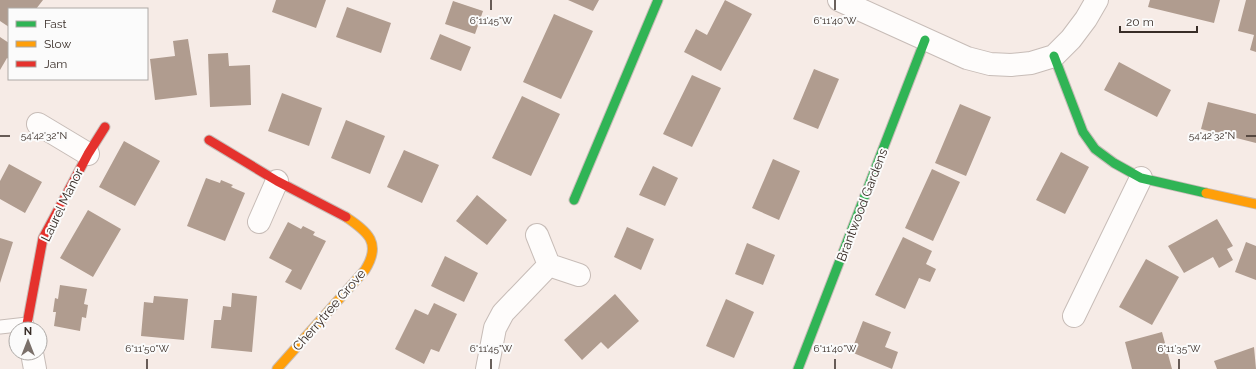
<svg xmlns="http://www.w3.org/2000/svg" width="1256" height="369" viewBox="0 0 1256 369" font-family="Raleway,sans-serif">
  <style>
    .building { fill: #b09c8f }
    .lines { fill: none; stroke-linecap: round; stroke-linejoin: round }
    .lane-casing { stroke: #c7bcb7; stroke-width: 15 }
    .street-casing { stroke: #c7bcb7; stroke-width: 24 }
    .fast-casing { stroke: #c7bcb7; stroke-width: 11 }
    .slow-casing { stroke: #c7bcb7; stroke-width: 11 }
    .jam-casing { stroke: #c7bcb7; stroke-width: 11 }
    .lane { stroke: #fefcfb; stroke-width: 13 }
    .street { stroke: #fefcfb; stroke-width: 22 }
    .fast { stroke: #30b455; stroke-width: 9 }
    .slow { stroke: #ff9f0a; stroke-width: 9 }
    .jam { stroke: #e5322d; stroke-width: 9 }
    .ticks { fill: none; stroke: #382d27; stroke-width: 1.5 }
    .labels { text-anchor: middle; dominant-baseline: central; stroke-width: 4; stroke-linejoin: round; paint-order: stroke }
    .street-label { font-size: 13px; fill: #382d27; stroke: #fbfbfb }
    .ticks-label { font-size: 10px; text-anchor: middle; fill: #382d27; stroke: #fbfbfb; stroke-width: 4; stroke-linejoin: round; paint-order: stroke }
  </style>
  <rect width="100%" height="100%" fill="#f6ebe6"/>
  <path class="building" d="M0,0H43L36,9H9V27L0,21Z
    M276,0H326L316,28L272,12Z
    M568,0H599L593,11Z
    M725,0L752,14L721,71L684,52L696,29L707,35Z
    M1150,0H1220L1214,23L1148,7Z
    M1246,0H1256V52L1250,50L1254,35L1238,31Z
    M453,1L483,11L475,34L445,24Z
    M347,7L391,23L381,53L336,37Z
    M554,14L593,31L561,99L523,82Z
    M440,34L471,47L461,71L430,59Z
    M0,37L9,43V59L7,58L0,70Z
    M188,39L197,95L155,100L150,59L175,56L173,41Z
    M228,53L229,66L250,65L251,105L210,107L208,54Z
    M1119,62L1171,90L1157,117L1104,90Z
    M814,69L839,79L818,129L793,119Z
    M692,75L721,88L692,147L663,134Z
    M282,93L322,108L309,146L268,131Z
    M522,96L560,114L531,176L492,158Z
    M1208,102L1256,114V143L1201,129Z
    M960,104L991,117L966,176L935,163Z
    M346,120L385,136L370,174L331,158Z
    M124,141L160,161L135,206L99,187Z
    M404,150L439,165L422,203L387,187Z
    M1061,152L1089,167L1065,214L1036,200Z
    M773,159L800,171L779,220L752,208Z
    M9,164L42,182L25,213L0,199V181Z
    M653,166L678,178L665,206L639,195Z
    M932,169L960,182L933,241L905,228Z
    M206,178L220,183L221,180L233,185L231,187L245,193L225,241L187,226Z
    M477,195L507,220L487,245L456,221Z
    M88,210L121,229L93,277L60,258Z
    M1217,219L1233,246L1227,249L1233,260L1219,268L1213,257L1184,273L1168,246Z
    M288,222L301,229L303,226L315,232L313,235L326,241L301,290L285,282L292,270L269,258Z
    M627,227L654,239L641,270L614,257Z
    M903,237L932,251L926,264L936,269L930,282L919,278L905,309L875,295Z
    M0,238L13,242L0,283Z
    M1246,242L1256,246V280L1235,272Z
    M747,243L775,255L763,285L735,274Z
    M445,256L478,273L464,302L431,286Z
    M1146,259L1179,277L1152,325L1119,307Z
    M60,285L87,289L84,304L88,305L86,318L82,317L80,331L54,326L56,312H53L55,298L58,299Z
    M232,293L257,296L252,352L211,348L214,320H221L223,306L231,307Z
    M615,294L639,321L608,349L601,342L582,360L564,340Z
    M154,296L188,299L184,340L141,336L144,302L153,303Z
    M726,299L754,312L734,358L706,346Z
    M434,303L457,314L439,352L431,349L424,364L395,349L415,309L428,315Z
    M863,321L891,332L885,347L898,352L892,369L851,352Z
    M1162,332L1172,369H1132L1125,342Z
    M1254,347L1256,369H1217L1214,361Z"/>
  <g class="lines">
    <g class="lane-casing">
      <path id="lane" d="M0,327L27,324"/>
    </g>
    <g class="street-casing">
      <path id="street" d="M839,0L967,58L990,64L1011,65L1031,63L1054,56L1071,39L1086,19L1097,0
        M38,124L88,154
        M259,222L277,181
        M537,235L549,265L579,275
        M1074,316L1141,178
        M32,353L35,369
        M487,369L495,328L503,313L549,265"/>
    </g>
    <g class="fast-casing">
      <path id="fast" d="M1054,56L1083,132L1095,149L1114,163L1141,178L1206,193
        M574,200L658,0
        M798,369L925,40"/>
    </g>
    <g class="slow-casing">
      <path id="slow" d="M1206,193L1256,204
        M277,369L365,270C382,243 368,232 346,217"/>
    </g>
    <g class="jam-casing">
      <path id="jam" d="M209,140L277,181L346,217
        M28,329L27,324L43,238L88,154L105,127"/>
    </g>
    <use href="#lane" class="lane"/>
    <use href="#street" class="street"/>
    <use href="#fast" class="fast"/>
    <use href="#slow" class="slow"/>
    <use href="#jam" class="jam"/>
  </g>
  <path class="ticks" d="M491,0V10M835,0V10M0,136H10M1246,136H1256M147,359V369M491,359V369M835,359V369M1179,359V369"/>
  <g class="labels">
    <g class="street-label">
      <text transform="translate(62 205) rotate(-64)">Laurel Manor</text>
      <text transform="translate(862 205) rotate(-69)">Brantwood Gardens</text>
      <text transform="translate(329 310) rotate(-49)">Cherrytree Grove</text>
    </g>
  </g>
  <g class="ticks-label">
    <text x="491" y="24">6°11'45"W</text>
    <text x="835" y="24">6°11'40"W</text>
    <text x="44" y="139">54°42'32"N</text>
    <text x="1212" y="139">54°42'32"N</text>
    <text x="147" y="352">6°11'50"W</text>
    <text x="491" y="352">6°11'45"W</text>
    <text x="835" y="352">6°11'40"W</text>
    <text x="1179" y="352">6°11'35"W</text>
  </g>
  <rect x="8" y="8" width="140" height="72" fill="#fbfbfb" stroke="#ada9a6"/>
  <rect x="16" y="21" width="20" height="6" fill="#30b455" stroke="#ada9a6"/>
  <text x="44" y="28" font-size="12" fill="#382d27">Fast</text>
  <rect x="16" y="41" width="20" height="6" fill="#ff9f0a" stroke="#ada9a6"/>
  <text x="44" y="48" font-size="12" fill="#382d27">Slow</text>
  <rect x="16" y="61" width="20" height="6" fill="#e5322d" stroke="#ada9a6"/>
  <text x="44" y="68" font-size="12" fill="#382d27">Jam</text>
  <g transform="translate(28 341)"><circle r="19" fill="#fbfbfb" stroke="#ada9a6"/>
  <path d="M0-3L7 15L0 10L-7 15Z" fill="#7a706a"/>
  <text y="-6" font-size="11" font-weight="bold" text-anchor="middle" fill="#382d27">N</text>
  </g>
  <path d="M1120 26v6h77v-6" fill="none" stroke="#382d27" stroke-width="2"/>
  <text x="1126" y="26" font-size="12" fill="#382d27" stroke="#fbfbfb" stroke-width="3" paint-order="stroke">20 m</text>
</svg>
